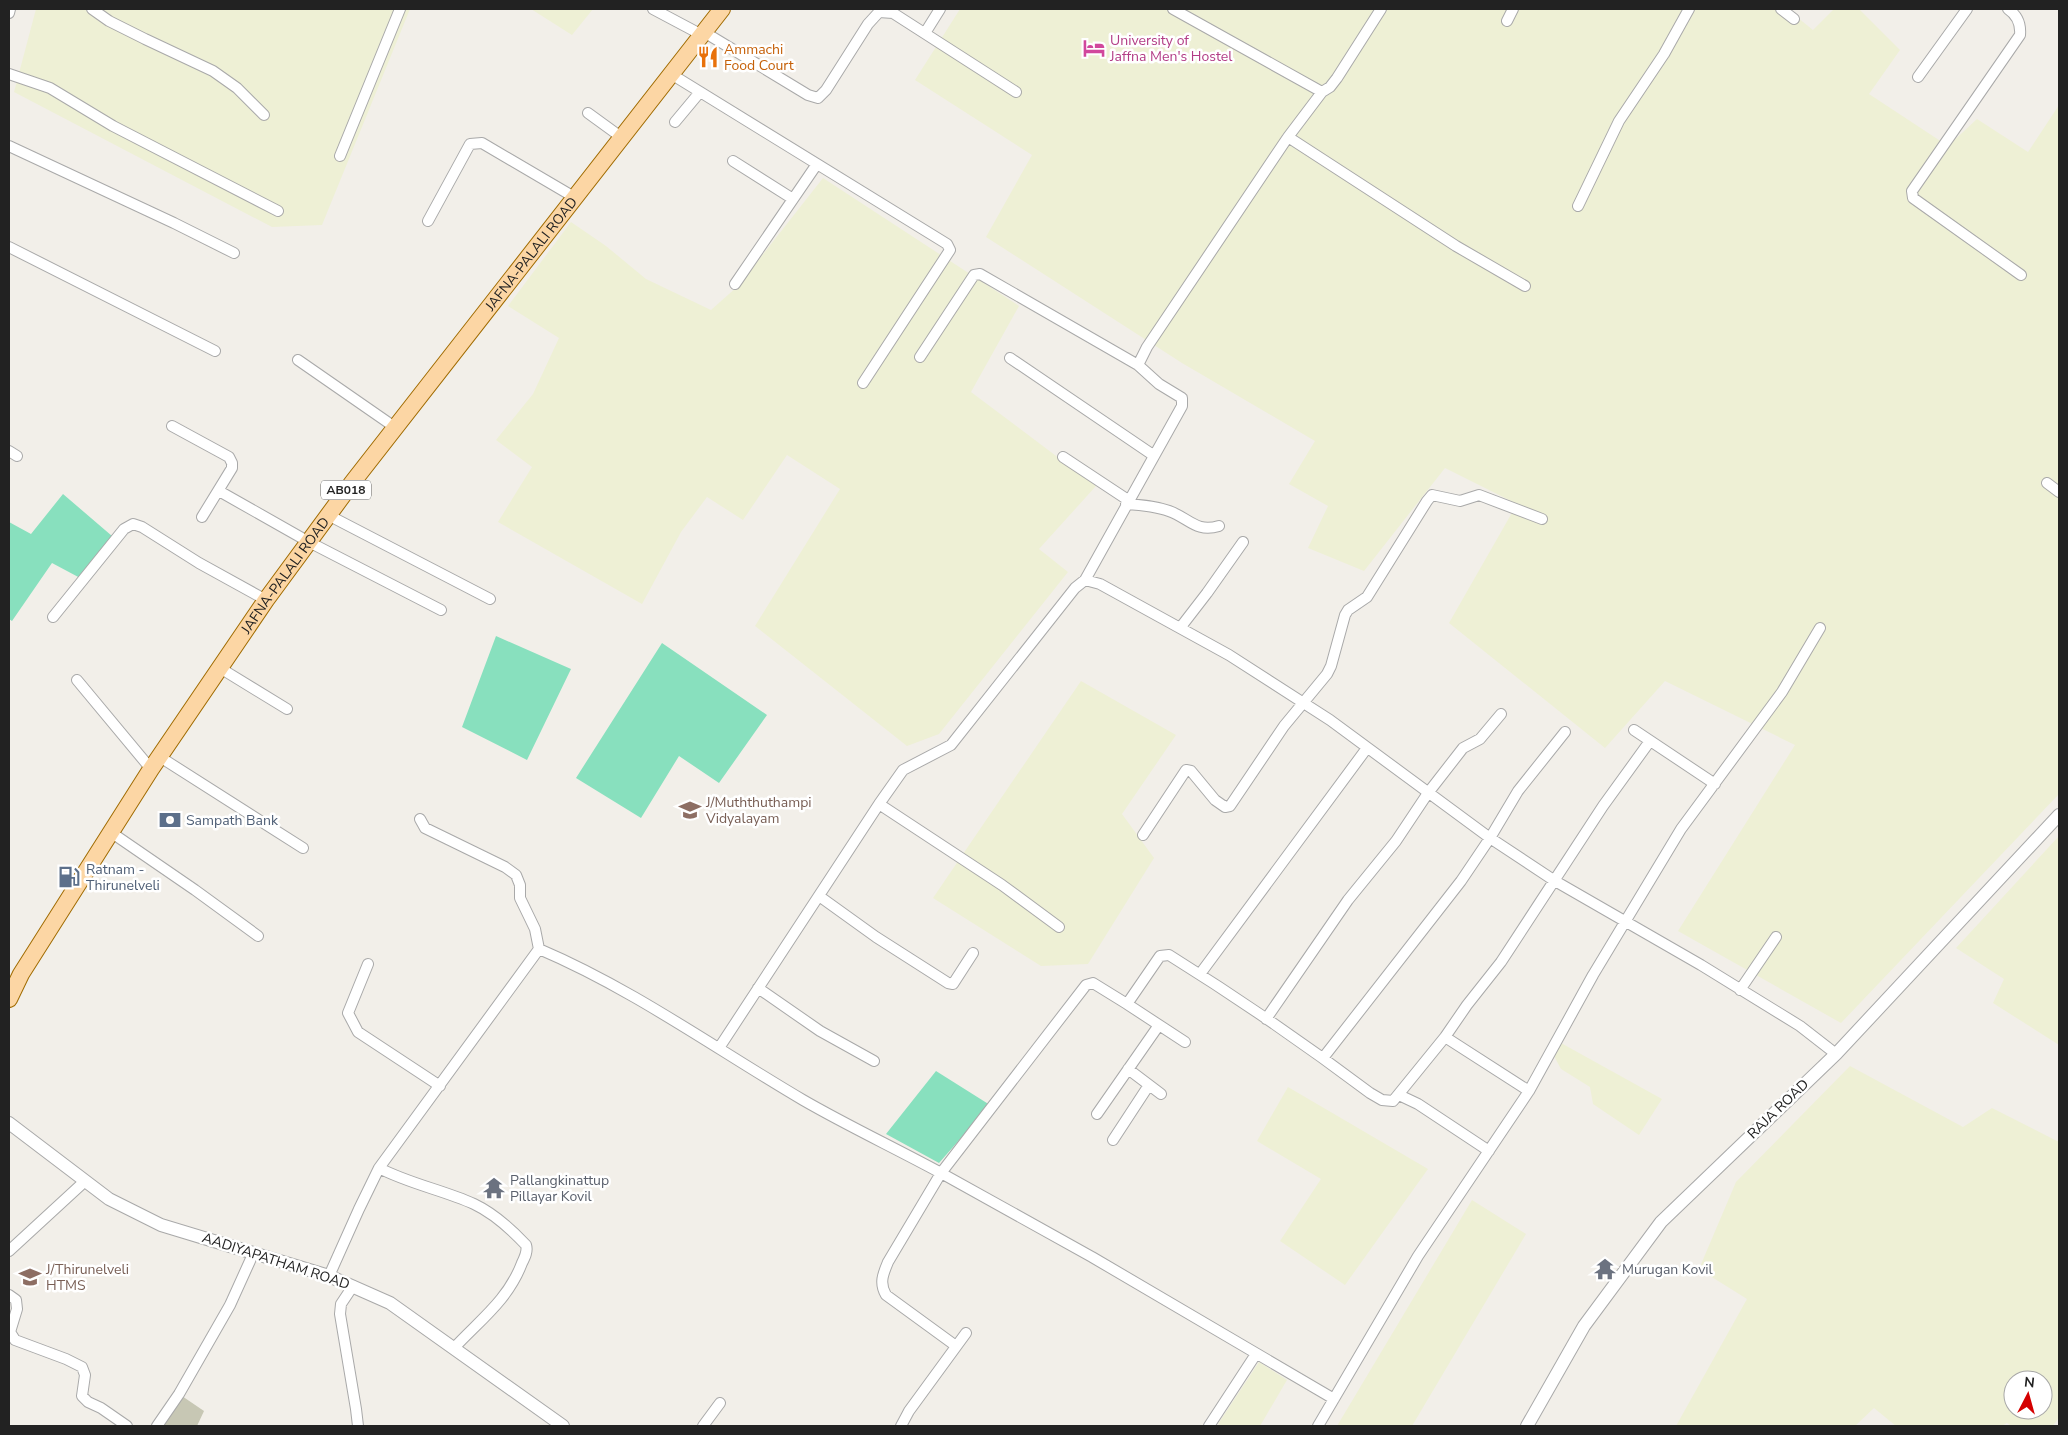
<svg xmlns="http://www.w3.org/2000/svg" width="2068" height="1435" viewBox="0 0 2068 1435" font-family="'Nunito Sans',sans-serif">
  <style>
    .construction { fill: #c7c7b4 }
    .farmland { fill: #eef0d5; fill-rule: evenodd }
    .pitch { fill: #88e0be }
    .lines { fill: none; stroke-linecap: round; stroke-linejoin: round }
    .minor-casing { stroke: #a9a9a9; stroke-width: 12 }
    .tertiary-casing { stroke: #a9a9a9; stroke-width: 14 }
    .primary-casing { stroke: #a06b00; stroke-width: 18 }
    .minor { stroke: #fff; stroke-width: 10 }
    .tertiary { stroke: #fff; stroke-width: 12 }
    .primary { stroke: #fcd6a4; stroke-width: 16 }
    .labels { text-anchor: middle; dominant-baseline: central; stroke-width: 5; stroke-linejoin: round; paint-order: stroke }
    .shield { fill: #fff; stroke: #646464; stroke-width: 1 }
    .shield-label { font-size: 12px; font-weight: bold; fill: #222 }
    .hotel-label { font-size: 14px; fill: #b23c85; stroke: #fff; text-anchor: start }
    .food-label { font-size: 14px; fill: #c56008; stroke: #fff; text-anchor: start }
    .street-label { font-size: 14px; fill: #222; stroke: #fff }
    .education-label { font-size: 14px; fill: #785e54; stroke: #fff; text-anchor: start }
    .service-label { font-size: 14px; fill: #4e5e75; stroke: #fff; text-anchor: start }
    .worship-label { font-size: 14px; fill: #5b616d; stroke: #fff; text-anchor: start }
  </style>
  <rect width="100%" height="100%" fill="#f2efe9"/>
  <path class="construction" d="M179,1394L204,1411L197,1426H160Z"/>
  <path class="farmland" d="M36,9H410L322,225L272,227L14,92Z
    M531,9H593L572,35Z
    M960,9H1787L1813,30L1834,9H1859L1900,50L1869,94L1948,146L1977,119L2028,152L2059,105V794L1841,1023L1678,931L1795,745L1665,681L1605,748L1449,623L1517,504L1445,468L1364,571L1308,548L1328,506L1289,484L1315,441L1182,363L986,237L1032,155L915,80Z
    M823,178L1019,306L971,392L1096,486L1039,549L1068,572L939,734L907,746L755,626L840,489L787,455L743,520L707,497L681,532L642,604L498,522L532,467L496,440L533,394L559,338L508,306L571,222L606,246L646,279L711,310L738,286Z
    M1081,681L1176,735L1122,814L1154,858L1088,964L1041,966L933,898Z
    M2059,836V1045L1993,1003L2004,979L1956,948Z
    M1561,1043L1662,1099L1639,1135L1593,1104L1590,1087L1561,1069L1554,1056Z
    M1850,1066L1963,1127L1992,1108L2059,1142V1417L2053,1426H2011L2007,1423L2002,1426H1896L1874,1408L1855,1426H1676L1747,1299L1699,1269L1736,1182ZM2013,1380H2043V1410H2013Z
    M1288,1087L1428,1169L1345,1285L1280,1241L1321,1179L1257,1141Z
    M1472,1200L1526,1234L1412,1426H1337Z
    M1259,1362L1287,1380L1260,1426H1222L1218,1424Z"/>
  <path class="pitch" d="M63,494L112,536L82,579L52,563L12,621L9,619V522L31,534Z
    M496,636L571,669L527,760L462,727Z
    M662,643L767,715L719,783L679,756L641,818L576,778Z
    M936,1071L990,1105L939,1163L886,1134Z"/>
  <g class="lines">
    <g class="minor-casing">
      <path id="minor" d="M92,9L109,21L145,39L213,71L237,88L264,115
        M653,9L702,35
        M1173,9L1322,92
        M1781,9L1794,19
        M2008,9C2017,15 2021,24 2020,35L1912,191L1913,198L2021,275
        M9,13L10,9
        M1507,21L1513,9
        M704,32L808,95L818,98L826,90L868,24L879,12L893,13L1016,92
        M925,33L940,9
        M9,74L50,88L113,126L278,211
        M671,74L947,244L950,250L863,383
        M1918,77L1967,9
        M588,113L621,137
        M675,122L700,92
        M1288,137L1456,246L1525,286
        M9,146L174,223L234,253
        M340,156L400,9
        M733,161L793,199
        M1578,206L1619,121L1664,54L1689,9
        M428,221L470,144L482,143L574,197
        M9,247L215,351
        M735,284L817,164
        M920,357L974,275L980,274L1138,365
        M1010,358L1153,455
        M298,360L396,428
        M172,426L229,457L232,463V468L202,517
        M9,451L17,456
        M1063,457L1128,500
        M2047,483L2059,492
        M219,491L309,542L441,610
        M1126,504C1141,505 1155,506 1169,511C1189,518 1196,533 1219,526
        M328,515L490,599
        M1085,580L1182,406V398L1159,384L1138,365L1147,347L1288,137L1322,92L1330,87L1337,78L1381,9
        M53,617L124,529L133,524L142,527L199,563L266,600
        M1180,628L1207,593L1243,542
        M220,668L287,709
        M77,680L151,769
        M1634,730L1715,784
        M160,757L303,848
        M879,804L1002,885L1059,927
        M420,819L425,828L505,867L516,875L520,885V898L535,929L539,949
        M112,833L195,890L258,936
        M1143,835L1186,770L1191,771L1215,800L1225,807L1230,806L1284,726L1327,674L1331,666L1345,615L1348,610L1367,597L1427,501L1432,495L1460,501L1479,495L1542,519
        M819,896L876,937L948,983L953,984L973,953
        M368,964L348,1013L358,1032L440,1086
        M1200,974L1367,748
        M758,988L820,1031L874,1061
        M1740,990L1776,937
        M1127,1004L1185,1042
        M1266,1019L1348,900L1396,841L1428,793L1463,748L1480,739L1501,714
        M1445,1037L1529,1091
        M719,1048L879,804L903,770L951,745L1075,588L1085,580L1100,584L1229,655L1330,720L1490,838L1555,881L1701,965L1800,1026L1836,1054
        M1323,1058L1461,881L1490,838L1518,791L1565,732
        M1128,1069L1161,1094
        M1399,1095L1418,1104L1489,1151
        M1097,1114L1159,1025
        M1113,1140L1149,1085
        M379,1168C410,1184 443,1190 474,1204C493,1213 511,1229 526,1245C528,1251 525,1257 522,1263C508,1300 480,1320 454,1348
        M9,1251L84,1182
        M329,1276L359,1209L379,1168L539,949C633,989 716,1049 803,1100C848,1126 895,1148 941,1173L888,1262C883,1274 879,1283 886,1295L956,1346
        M353,1286L341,1304L340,1314L356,1409L358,1426
        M9,1295L16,1300L17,1309L10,1332L15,1340L66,1359L82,1367L85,1375L82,1396L88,1402L101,1408L127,1426
        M1334,1399L1092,1257L941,1173L1086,985L1093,983L1127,1004L1160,956L1169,955C1238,998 1305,1044 1370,1093L1382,1100L1393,1101L1445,1037L1467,1005L1501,962L1603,806L1650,741
        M157,1426L179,1394L230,1305L254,1252
        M703,1426L720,1403
        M901,1426L909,1411L966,1333
        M1209,1426L1256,1354
        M1318,1426L1418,1256L1529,1091L1593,975L1681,829L1782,692L1820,628"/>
    </g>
    <g class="tertiary-casing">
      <path id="tertiary" d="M9,1123L109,1199L161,1225L329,1276L390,1303L563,1426
        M1527,1426L1584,1326L1661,1222L1836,1054L2059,815"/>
    </g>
    <g class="primary-casing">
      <g id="primary">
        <path id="s1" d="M9,999L21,974L151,769L266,600L352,483L722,9"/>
      </g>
    </g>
    <use href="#minor" class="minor"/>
    <use href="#tertiary" class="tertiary"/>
    <use href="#primary" class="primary"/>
  </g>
  <defs>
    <g id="hotel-bare" transform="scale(1.725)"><path d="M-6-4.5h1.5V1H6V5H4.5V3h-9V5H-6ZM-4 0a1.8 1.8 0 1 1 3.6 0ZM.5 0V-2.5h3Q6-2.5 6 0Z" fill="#d1479c" stroke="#fff" stroke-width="2.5" paint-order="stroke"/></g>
    <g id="restaurant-bare" transform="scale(1.725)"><path d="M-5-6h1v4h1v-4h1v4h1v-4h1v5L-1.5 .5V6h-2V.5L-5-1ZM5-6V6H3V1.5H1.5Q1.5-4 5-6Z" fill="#e8710a" stroke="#fff" stroke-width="2.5" paint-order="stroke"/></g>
    <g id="school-bare" transform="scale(1.725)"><path d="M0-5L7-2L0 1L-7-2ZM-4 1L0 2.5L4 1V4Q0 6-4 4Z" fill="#8d6e63" stroke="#fff" stroke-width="2.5" paint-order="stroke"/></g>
    <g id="bank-bare" transform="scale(1.725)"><path d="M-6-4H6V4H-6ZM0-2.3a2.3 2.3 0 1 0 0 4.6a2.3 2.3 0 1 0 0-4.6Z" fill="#5c6f8a" stroke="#fff" stroke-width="2.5" paint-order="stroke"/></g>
    <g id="fuel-bare" transform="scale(1.725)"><path d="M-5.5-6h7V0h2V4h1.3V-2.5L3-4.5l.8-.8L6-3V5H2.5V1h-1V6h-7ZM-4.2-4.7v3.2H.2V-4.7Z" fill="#5c6f8a" stroke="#fff" stroke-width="2.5" paint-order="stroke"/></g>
    <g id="temple-bare" transform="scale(1.725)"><path d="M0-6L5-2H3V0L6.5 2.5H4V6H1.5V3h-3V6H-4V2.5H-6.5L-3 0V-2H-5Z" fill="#6b7280" stroke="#fff" stroke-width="2.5" paint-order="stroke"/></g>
  </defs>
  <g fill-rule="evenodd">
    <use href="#hotel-bare" x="1094" y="48"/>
    <use href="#restaurant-bare" x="708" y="57"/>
    <use href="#school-bare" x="690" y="810"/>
    <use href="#bank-bare" x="170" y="820"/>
    <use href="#fuel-bare" x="69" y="877"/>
    <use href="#temple-bare" x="494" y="1188"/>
    <use href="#temple-bare" x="1605" y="1269"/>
    <use href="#school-bare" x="30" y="1277"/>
  </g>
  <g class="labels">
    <rect class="shield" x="321" y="480.5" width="50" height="19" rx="4"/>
    <g class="shield-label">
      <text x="346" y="490">AB018</text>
    </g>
    <g class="hotel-label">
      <text x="1110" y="40">University of<tspan x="1110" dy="16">Jaffna Men's Hostel</tspan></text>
    </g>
    <g class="food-label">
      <text x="724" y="49">Ammachi<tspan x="724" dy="16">Food Court</tspan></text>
    </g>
    <g class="street-label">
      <text stroke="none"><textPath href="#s1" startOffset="911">JAFNA-PALALI ROAD</textPath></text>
      <text stroke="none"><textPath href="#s1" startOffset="506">JAFNA-PALALI ROAD</textPath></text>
      <text transform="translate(1778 1109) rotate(-44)">RAJA ROAD</text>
      <text transform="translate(276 1261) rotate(18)">AADIYAPATHAM ROAD</text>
    </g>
    <g class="education-label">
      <text x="706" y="802">J/Muththuthampi<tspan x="706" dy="16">Vidyalayam</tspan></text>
      <text x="46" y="1269">J/Thirunelveli<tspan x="46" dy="16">HTMS</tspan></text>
    </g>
    <g class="service-label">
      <text x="186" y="820">Sampath Bank</text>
      <text x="86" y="869">Ratnam -<tspan x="86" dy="16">Thirunelveli</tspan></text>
    </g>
    <g class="worship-label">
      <text x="510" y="1180">Pallangkinattup<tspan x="510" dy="16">Pillayar Kovil</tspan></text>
      <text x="1622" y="1269">Murugan Kovil</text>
    </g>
  </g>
  <rect width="2068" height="1435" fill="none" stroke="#222222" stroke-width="20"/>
  <g transform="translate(2028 1395) rotate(6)"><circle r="24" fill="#ffffff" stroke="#a7a7a7"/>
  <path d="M0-4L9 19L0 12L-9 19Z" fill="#d40000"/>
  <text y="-8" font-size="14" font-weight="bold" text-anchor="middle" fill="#222222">N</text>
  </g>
</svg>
